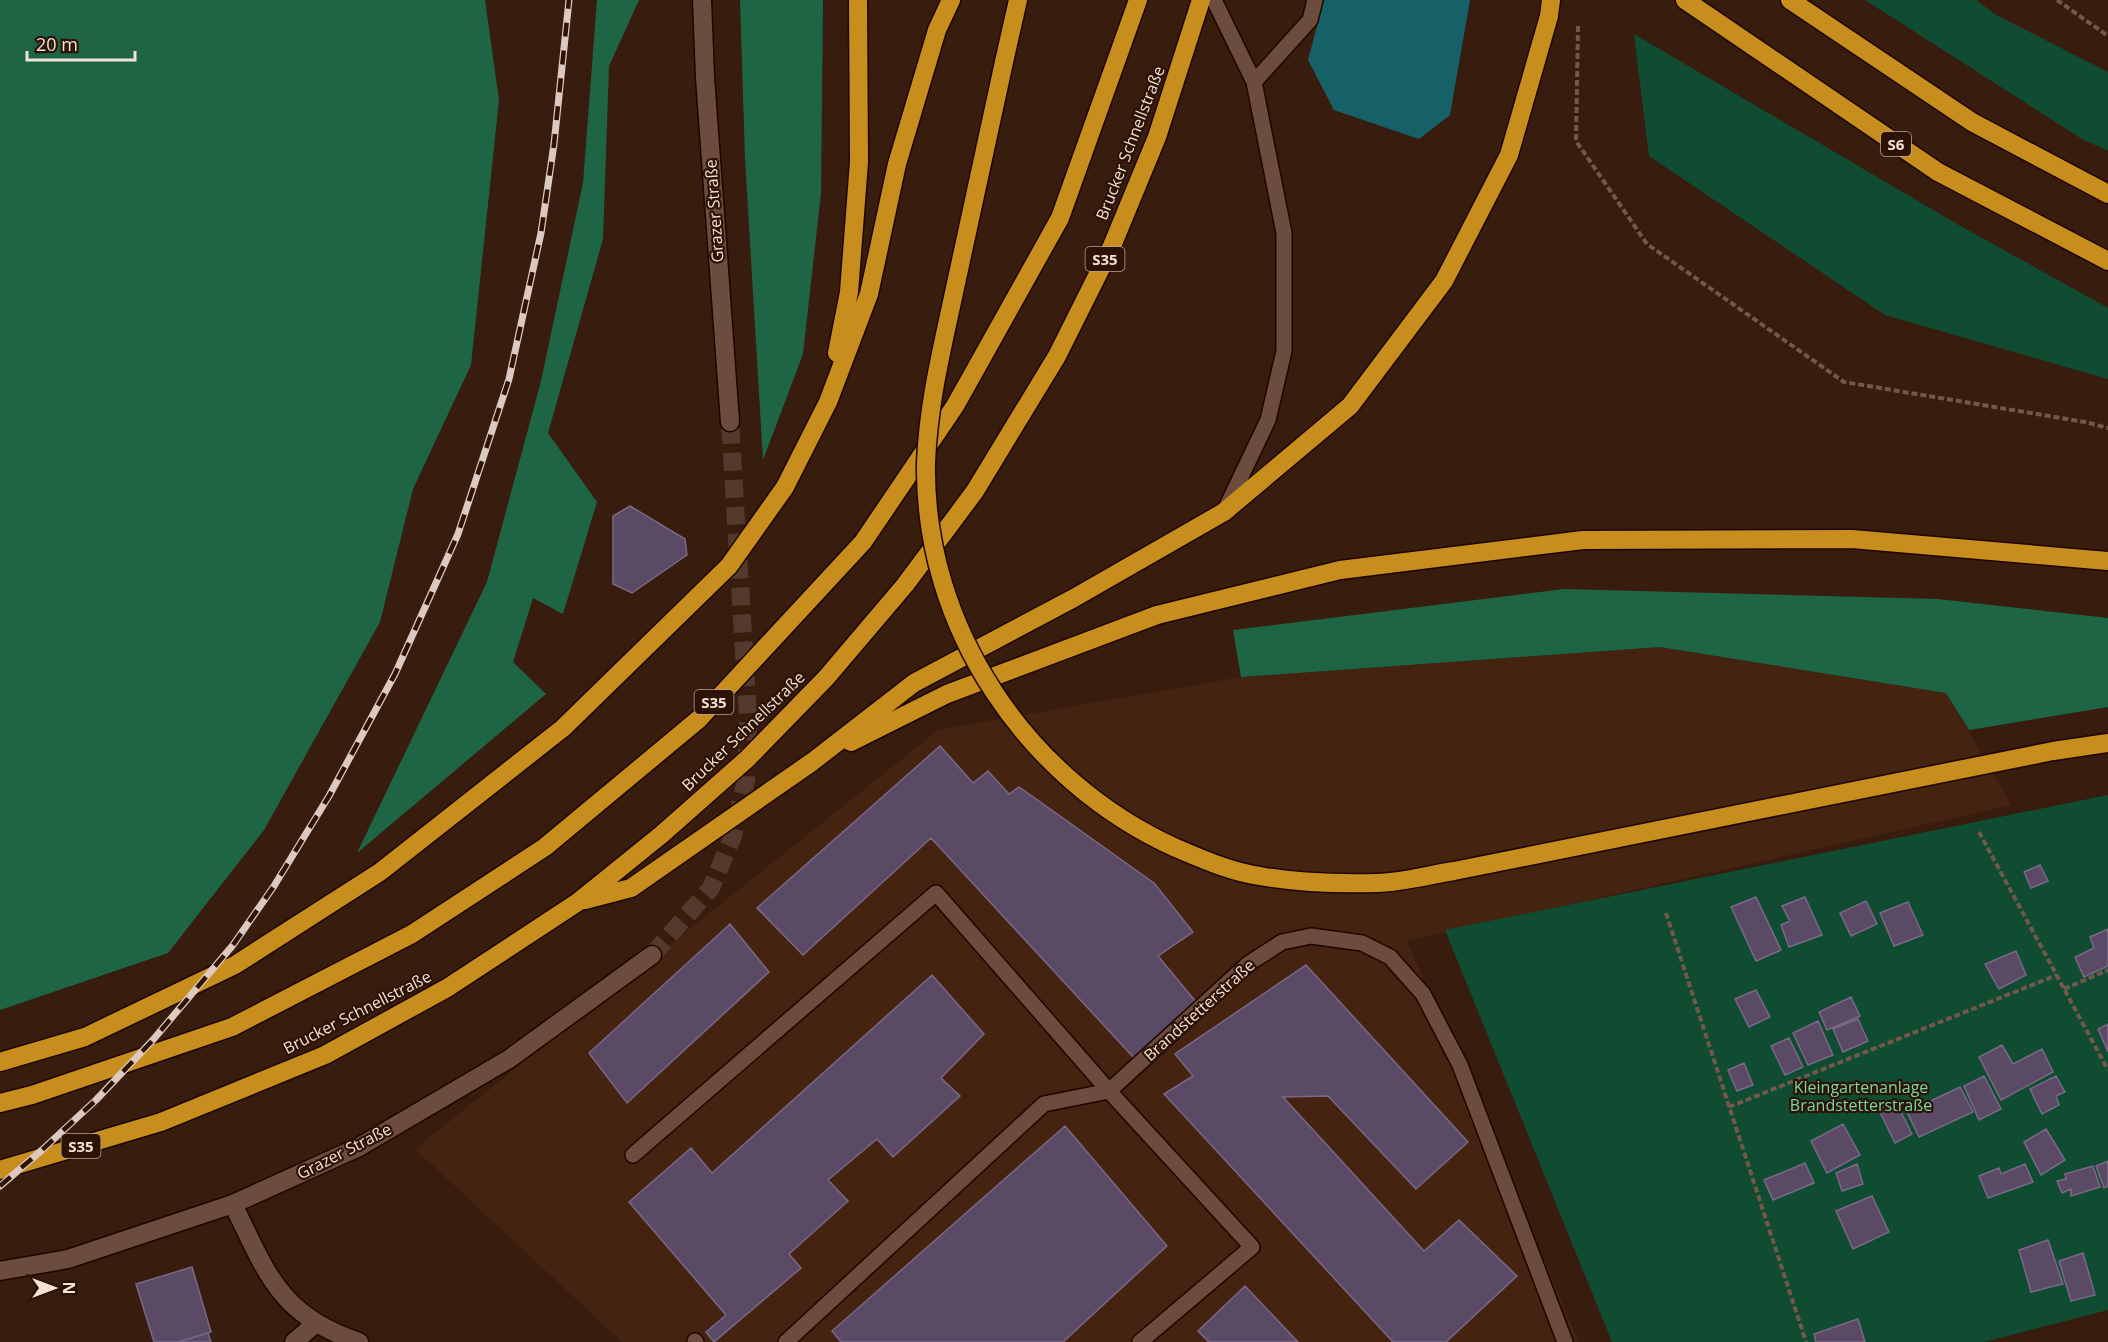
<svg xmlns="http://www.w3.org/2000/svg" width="2108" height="1342" viewBox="0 0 2108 1342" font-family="'Open Sans',sans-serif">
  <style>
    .built { fill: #442310 }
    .green { fill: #104c32 }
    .forest { fill: #1e6545 }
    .water { fill: #156167 }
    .building { fill: #5a4a66; stroke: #7a6886; stroke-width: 1.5 }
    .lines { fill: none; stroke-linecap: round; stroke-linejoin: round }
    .tertiary-tunnel { stroke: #543a2c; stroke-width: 18; stroke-dasharray: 18 9; stroke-linecap: butt }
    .service-casing { stroke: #1e0600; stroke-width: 18 }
    .minor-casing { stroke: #1e0600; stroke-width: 21 }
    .tertiary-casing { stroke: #1e0600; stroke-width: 21 }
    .motorway-casing { stroke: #1e0600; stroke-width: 21 }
    .path { stroke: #71584b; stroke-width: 4; stroke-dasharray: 6 3; stroke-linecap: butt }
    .service { stroke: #6c4d3d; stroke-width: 15 }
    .minor { stroke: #6c4d3d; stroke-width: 18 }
    .tertiary { stroke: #6c4d3d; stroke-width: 18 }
    .motorway { stroke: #c78e1e; stroke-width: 18 }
    .rail-casing { stroke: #ddc9bf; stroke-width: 7 }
    .rail { stroke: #2d1305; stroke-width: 4.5; stroke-dasharray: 14; stroke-linecap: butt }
    .motorway-bridge-casing { stroke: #1e0600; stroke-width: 21; stroke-linecap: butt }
    .motorway-bridge { stroke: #c78e1e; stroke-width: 18 }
    .labels { text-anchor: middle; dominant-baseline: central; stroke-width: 4.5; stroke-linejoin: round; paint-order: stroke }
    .shield { fill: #2d1305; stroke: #b8a398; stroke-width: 1.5 }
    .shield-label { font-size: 15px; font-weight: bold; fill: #f4e1d7 }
    .street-label { font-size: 16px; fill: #f4e1d7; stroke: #2d1305 }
    .park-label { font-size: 16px; fill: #75d8a6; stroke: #2d1305 }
  </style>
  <rect width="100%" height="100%" fill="#381d0e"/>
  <path class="built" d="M1660,647L1946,693L2012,805L1407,941L1579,1342H622L415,1149L938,730L1241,677Z"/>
  <path class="green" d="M1865,0H1976L1996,15L2108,72V151L2082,139Z
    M1634,34L1957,224L2108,308V379L1885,315L1649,156Z
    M2108,795V1310L1984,1342H1612L1445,930Z"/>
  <path class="forest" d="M0,0H485L499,100L471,365L413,489L380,622L264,830L168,953L0,1010Z
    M597,0H639L609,66L603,239L548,433L597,502L563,614L533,598L513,662L546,694L357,853L487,582L541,381L583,183Z
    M740,0H823L821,193L803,354L763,460L745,158Z
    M1564,589L1938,599L2108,618V707L1969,730L1946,693L1660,647L1241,677L1233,630Z"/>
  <path class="water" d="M1324,0H1470L1450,115L1419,139L1334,110L1308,60Z"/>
  <path class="building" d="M630,506L685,539L687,555L632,593L613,584V516Z
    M940,746L973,783L988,771L1009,794L1019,787L1154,883L1193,932L1158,956L1196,1002L1134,1058L931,838L803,955L757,908Z
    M2040,865L2048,881L2031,888L2024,872Z
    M1756,897L1781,950L1756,961L1731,907Z
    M1805,897L1822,935L1789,947L1781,925L1790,921L1782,906Z
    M1866,901L1877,924L1851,936L1840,913Z
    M1908,902L1923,935L1894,946L1880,913Z
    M730,924L769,972L627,1103L589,1053Z
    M2108,929V966L2084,977L2075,957L2094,948L2090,937Z
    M2016,951L2026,975L1999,989L1985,964Z
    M1306,965L1468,1142L1416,1189L1328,1096L1283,1097L1424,1251L1459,1220L1517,1276L1446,1342H1393L1164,1094L1193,1076L1175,1054Z
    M932,975L984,1034L941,1078L960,1096L893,1157L877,1139L828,1180L848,1201L789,1254L801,1268L714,1342L706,1332L726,1315L629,1202L691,1148L712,1173Z
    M1756,990L1770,1017L1749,1027L1735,999Z
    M1851,997L1860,1016L1827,1030L1819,1012Z
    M1858,1019L1868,1041L1843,1052L1833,1029Z
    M1818,1021L1833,1055L1808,1065L1793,1033Z
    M2108,1024V1052L2098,1029Z
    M1789,1038L1803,1067L1785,1075L1771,1046Z
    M2002,1045L2013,1064L2042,1049L2053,1072L2001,1100L1979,1057Z
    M1744,1063L1753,1085L1737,1091L1728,1070Z
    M1984,1076L2001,1109L1979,1120L1964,1086Z
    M2056,1076L2065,1092L2056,1096L2059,1105L2042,1114L2030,1089Z
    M1960,1087L1973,1112L1919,1137L1907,1112Z
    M1896,1102L1912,1134L1895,1143L1879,1110Z
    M1843,1124L1860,1155L1827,1173L1811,1141Z
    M1065,1126L1167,1246L1063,1342H841L832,1331Z
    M2046,1129L2065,1160L2041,1175L2024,1142Z
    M2108,1161V1186L2104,1188L2096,1166Z
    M1805,1163L1814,1183L1773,1200L1764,1180Z
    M1857,1164L1863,1184L1842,1191L1836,1173Z
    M2025,1164L2033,1182L1988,1198L1979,1176L1999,1168L2001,1174Z
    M2093,1166L2100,1187L2071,1196V1189L2062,1193L2057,1181L2066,1179L2065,1174Z
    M1872,1196L1889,1232L1853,1249L1836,1211Z
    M2048,1240L2063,1284L2031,1292L2019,1250Z
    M2083,1253L2095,1295L2071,1301L2059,1261Z
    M192,1267L211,1332L178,1342H154L136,1284Z
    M1245,1286L1298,1342H1209L1198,1331Z
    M1858,1319L1865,1342H1816L1814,1334Z
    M208,1333L211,1342H178Z"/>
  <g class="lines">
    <path class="tertiary-tunnel" d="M652,955L711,888L733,836L746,781L748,717L730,422"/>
    <g class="service-casing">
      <path id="service" d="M1214,0L1254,82L1284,233V351L1268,420L1225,510
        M1254,82L1310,20L1315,0
        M633,1155L936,893L1109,1091L1252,1247L1140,1342
        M695,1341L696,1342
        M786,1342L1044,1104L1109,1091L1248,964L1282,942L1311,936L1362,943L1390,957L1423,994L1460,1065L1565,1342"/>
    </g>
    <g class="minor-casing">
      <path id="minor" d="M233,1204C267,1274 280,1316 359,1342
        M294,1342L315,1324"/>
    </g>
    <g class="tertiary-casing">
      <path id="tertiary" d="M702,0L705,77L730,422
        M0,1271L68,1259L233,1204L359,1147L509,1059L652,955"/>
    </g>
    <g class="motorway-casing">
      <path id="motorway" d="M1685,0L1938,172L2108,261
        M1790,0L1972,122L2108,194
        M1004,62L1018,0
        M837,353L849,292L859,162L858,0
        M851,742L947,694L1157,615L1340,570L1583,540L1852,539L2108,561
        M585,900L631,888L812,762L914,683L1074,598L1224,512L1350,406L1444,281L1509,155L1549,16L1551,0
        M0,1062L85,1037L235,965L380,872L563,728L729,566L785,487L828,402L869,294L897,164L937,30L951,0
        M0,1103L32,1095L232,1027L412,934L545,847L699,719L863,542L955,406L1060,218L1138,0
        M0,1170L161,1122L325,1055L447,988L578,902L661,835L747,759L826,678L905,585L975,491L1057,356L1112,246L1157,137L1201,0"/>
    </g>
    <path class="path" d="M2057,0L2108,36
      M1578,26L1576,141L1647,244L1844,382L2085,422L2108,428
      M1979,832L2108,1070
      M1666,913L1806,1342
      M2064,989L2108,970
      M1729,1107L2057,975"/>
    <use href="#service" class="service"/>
    <use href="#minor" class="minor"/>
    <use href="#tertiary" class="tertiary"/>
    <use href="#motorway" class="motorway"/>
    <g class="rail-casing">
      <path id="rail" d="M0,1186L42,1150L96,1100L152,1041L233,945L274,886L329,796L395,674L458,534L509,379L541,233L554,144L569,0"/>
    </g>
    <use href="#rail" class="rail"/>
    <g class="motorway-bridge-casing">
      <path id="motorway-bridge" d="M1004,62C988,137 972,212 955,288C943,345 928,403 926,463C923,627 1027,781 1176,848C1202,859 1231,872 1260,876C1298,883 1339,884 1378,883C1403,882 1429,875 1454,871L2053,751L2108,743"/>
    </g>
    <use href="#motorway-bridge" class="motorway-bridge"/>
  </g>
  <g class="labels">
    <g class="shield">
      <rect x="1881" y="132" width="30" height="24" rx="4.5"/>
      <rect x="1085.5" y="247" width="39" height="24" rx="4.5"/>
      <rect x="694.5" y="690" width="39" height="24" rx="4.5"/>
      <rect x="61.5" y="1134" width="39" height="24" rx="4.5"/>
    </g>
    <g class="shield-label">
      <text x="1896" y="144">S6</text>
      <text x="1105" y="259">S35</text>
      <text x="714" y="702">S35</text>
      <text x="81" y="1146">S35</text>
    </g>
    <g class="street-label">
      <text transform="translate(1130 143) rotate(-69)">Brucker Schnellstraße</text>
      <text transform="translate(714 211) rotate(-94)">Grazer Straße</text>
      <text transform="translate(743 731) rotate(-44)">Brucker Schnellstraße</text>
      <text transform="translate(1199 1010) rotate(-42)">Brandstetterstraße</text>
      <text transform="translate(357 1012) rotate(-27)">Brucker Schnellstraße</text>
      <text transform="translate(344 1151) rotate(-27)">Grazer Straße</text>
    </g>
    <g class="park-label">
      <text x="1861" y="1087">Kleingartenanlage<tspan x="1861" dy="18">Brandstetterstraße</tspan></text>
    </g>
  </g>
  <g transform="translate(54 1288) rotate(90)" stroke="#2d1305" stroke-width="4.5" paint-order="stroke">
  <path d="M0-4.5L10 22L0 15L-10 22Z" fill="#f4e1d7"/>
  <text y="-9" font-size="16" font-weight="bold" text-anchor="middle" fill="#f4e1d7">N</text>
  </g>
  <path d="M27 51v9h108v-9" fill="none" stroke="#f4e1d7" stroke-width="3"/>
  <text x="36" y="51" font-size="18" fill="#f4e1d7" stroke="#2d1305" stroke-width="4.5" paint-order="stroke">20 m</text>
</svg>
